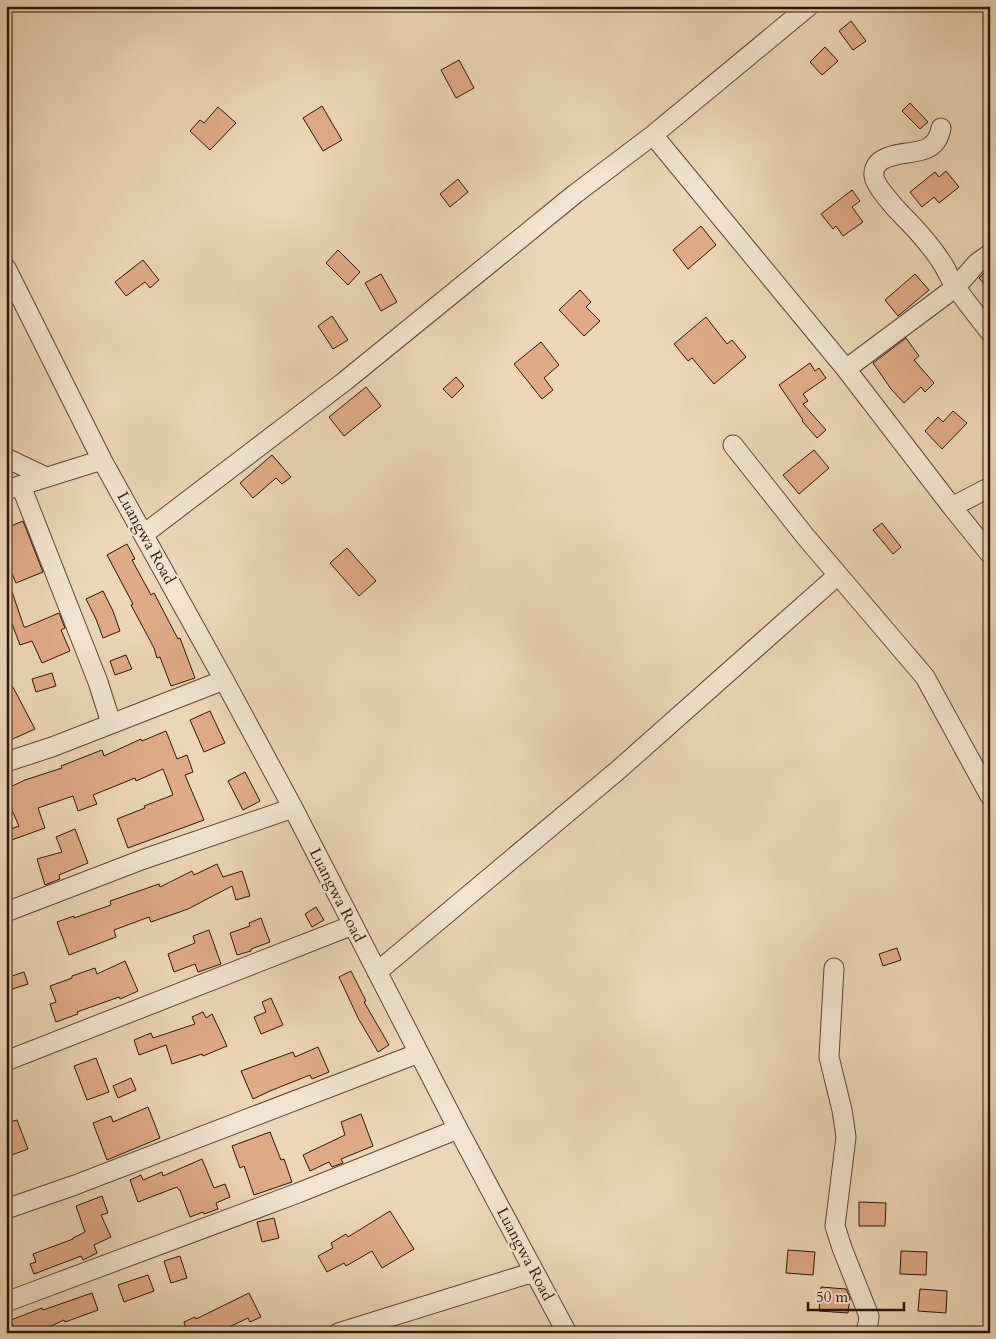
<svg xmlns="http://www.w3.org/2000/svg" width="996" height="1339" viewBox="0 0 996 1339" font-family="Cardo,serif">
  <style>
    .building { fill: #e0aa87; stroke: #2d150c }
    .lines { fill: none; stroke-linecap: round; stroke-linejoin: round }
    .minor-casing { stroke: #5c4537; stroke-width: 21 }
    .minor { stroke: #f2e4d0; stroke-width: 19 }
    .labels { text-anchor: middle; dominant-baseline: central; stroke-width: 4.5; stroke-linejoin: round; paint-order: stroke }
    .street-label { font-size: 16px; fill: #2d150c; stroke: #f2e4d0 }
  </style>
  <rect width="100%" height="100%" fill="#ebd6b7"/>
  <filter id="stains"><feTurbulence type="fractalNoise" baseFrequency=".004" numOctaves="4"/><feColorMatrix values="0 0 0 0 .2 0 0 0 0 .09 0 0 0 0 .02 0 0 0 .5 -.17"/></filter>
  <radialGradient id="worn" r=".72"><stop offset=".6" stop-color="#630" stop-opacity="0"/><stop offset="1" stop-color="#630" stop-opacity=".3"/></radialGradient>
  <path class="building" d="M851,21L866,41L853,50L839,31Z
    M825,47L838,61L822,75L810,62Z
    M459,60L474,88L456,98L441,70Z
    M910,103L928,122L920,129L902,111Z
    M322,106L342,140L323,151L303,118Z
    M218,107L236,123L210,150L190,131L200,120L204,123Z
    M946,171L959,187L939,203L934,197L922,207L910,192L935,172L939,177Z
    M458,179L468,192L450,207L440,194Z
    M852,190L860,201L852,207L863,222L843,236L836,226L833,229L821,214Z
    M701,226L716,245L688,269L673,250Z
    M338,250L360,272L348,285L326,263Z
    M143,260L159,280L150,288L145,282L126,296L115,282Z
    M988,269L990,270V291L979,278Z
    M381,274L397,302L381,311L365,283Z
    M915,274L929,290L898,316L885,300Z
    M580,290L591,302L586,307L600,321L584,336L559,310Z
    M332,316L348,340L333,349L318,326Z
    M706,317L727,344L732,340L746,357L714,384L692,358L688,361L674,344Z
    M906,338L919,356L914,360L934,383L925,392L921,387L904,403L891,389L873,363Z
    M541,342L559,365L544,378L553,390L542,399L514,364Z
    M810,363L815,371L819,368L826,378L803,394L808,401L803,404L826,430L817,438L802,421L803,420L779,385Z
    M456,377L464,386L452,398L443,389Z
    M366,387L381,406L344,436L329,417Z
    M953,411L967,423L942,449L925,431L938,417L943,422Z
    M814,450L829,468L799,494L783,475Z
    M272,455L291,477L282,484L276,478L253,498L240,483Z
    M23,521L43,572L16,583L6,560V528Z
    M882,523L901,547L893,554L873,530Z
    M127,544L135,559L132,560L151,595L154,593L178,639L180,638L195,678L171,686L160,657L157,658L154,648L131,605L133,604L107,555Z
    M347,548L376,581L359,596L330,563Z
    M6,580H8L24,627H26L59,613L65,628L61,630L70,651L42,663L32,641L20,645L6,608Z
    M103,591L113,611L120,631L103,638L96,619L86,599Z
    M126,655L132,669L115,675L110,661Z
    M52,673L56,686L36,692L32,679Z
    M6,674L35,729L6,742Z
    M210,711L225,743L204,752L190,720Z
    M166,731L177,759L187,755L193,772L185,775L204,820L128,848L117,819L145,808L144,806L173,795L163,769L136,781L135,778L93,795L97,804L78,811L73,796L38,808L45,828L6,842V831L19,826L6,797V789L25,780L62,768L61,766L102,750L104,756L141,739L142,741Z
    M245,772L260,801L243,810L228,781Z
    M75,829L88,863L59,875L60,879L45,885L37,859L62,852L56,837Z
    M217,864L223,877L242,871L250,896L236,900L232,886L188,909L151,922L149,917L114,930L116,937L69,955L57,922L74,916V918L111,905L110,901L159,884L160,887L192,871L194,875Z
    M316,907L324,920L312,927L305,914Z
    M261,918L270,942L251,949V951L237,955L230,933L250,926L249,923Z
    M209,930L221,964L198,972L195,964L174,972L168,954L195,943L193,936Z
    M897,948L901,960L883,966L879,954Z
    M125,961L138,991L120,999L119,997L77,1012L78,1014L56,1022L50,1004L56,1002L50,986L72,978V976L95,968L97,974Z
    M351,971L366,1001L364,1002L389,1045L378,1052L358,1018L339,977Z
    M24,972L28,984L6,991V978Z
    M271,998L283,1025L261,1034L254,1017L266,1012L262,1002Z
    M203,1012L206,1018L212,1014L227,1046L203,1056L202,1054L172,1064L166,1045L139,1055L134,1040L151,1033L153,1038L195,1024L192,1017Z
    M318,1047L329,1072L312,1079L310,1075L270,1091L253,1099L241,1071L293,1052L295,1057Z
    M96,1058L109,1092L87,1100L74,1066Z
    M131,1078L136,1090L118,1098L113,1086Z
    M148,1107L160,1138L107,1160L93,1123L111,1116L113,1122Z
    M361,1114L373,1146L341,1159L343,1163L332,1167L329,1162L310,1171L303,1155L345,1135L341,1122Z
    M17,1120L28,1149L6,1157V1123Z
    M270,1132L281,1160L284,1159L292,1182L254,1195L244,1166L240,1168L232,1146Z
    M202,1159L214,1188L225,1184L230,1197L216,1203L218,1209L204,1214L203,1212L190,1217L180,1190H179L177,1187L138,1202L130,1180L141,1175L143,1180L162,1172L163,1176Z
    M102,1196L108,1213L101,1215L111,1237L94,1245L97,1253L83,1260L81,1256L34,1274L30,1264L36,1262L33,1254L73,1239V1238L85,1232L76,1206Z
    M859,1202L886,1203L885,1226H859Z
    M390,1211L414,1249L382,1268L372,1251L346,1266L344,1263L327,1272L318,1256L333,1248L331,1243L346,1234L348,1237Z
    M274,1218L279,1238L262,1242L257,1222Z
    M788,1250L815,1252L813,1275L786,1273Z
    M901,1251L927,1252L926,1275L900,1274Z
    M180,1256L187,1278L171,1283L164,1261Z
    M148,1275L154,1291L124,1302L118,1285Z
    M821,1287L846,1289L850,1298L848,1313L819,1311Z
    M920,1289L947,1291L946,1313L918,1311Z
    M92,1293L98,1310L65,1322L64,1320L36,1333H16L11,1320L42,1308L43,1310Z
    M249,1293L261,1317L250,1322L248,1318L229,1327L232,1333H187L184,1322L195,1317L196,1319Z"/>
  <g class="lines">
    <g class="minor-casing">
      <path id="minor" d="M941,128C935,161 903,147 882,160C877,163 873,169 874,176C875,186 895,208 903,216C918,231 933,248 944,266C948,273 951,280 955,286C966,302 978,317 990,332
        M653,135L846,369L952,507L990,554
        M6,268L102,460L224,680L293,808L458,1129L567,1333
        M846,369L956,287L977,263L990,254
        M733,445L805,536L925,677L990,796
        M6,458L46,477
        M21,486L98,682L111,723
        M6,490L102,460
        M952,507L990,487
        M144,534L345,381L575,194L653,135L809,6
        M6,762L52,747L224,680
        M6,912L144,859L293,808
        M834,968L829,1057L842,1110L846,1137L835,1226L842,1248L869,1316L868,1324L865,1333
        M377,972L617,771L838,575
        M6,1061L353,925
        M6,1209L75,1185L419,1053
        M6,1302L298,1193L458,1129
        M338,1333L534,1272"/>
    </g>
    <use href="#minor" class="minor"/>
  </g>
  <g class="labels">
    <g class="street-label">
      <text transform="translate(146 538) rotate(61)">Luangwa Road</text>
      <text transform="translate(337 895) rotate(63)">Luangwa Road</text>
      <text transform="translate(525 1254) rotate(62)">Luangwa Road</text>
    </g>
  </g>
  <rect width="996" height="1339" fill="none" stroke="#ebd6b7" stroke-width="25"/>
  <rect x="8" y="8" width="981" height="1324" fill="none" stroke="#2d150c" stroke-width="2.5"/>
  <rect x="12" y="12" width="971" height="1314" fill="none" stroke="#2d150c"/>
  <path d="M808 1302v8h96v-8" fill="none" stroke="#2d150c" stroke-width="2.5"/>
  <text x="816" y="1302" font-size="15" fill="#2d150c" stroke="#f2e4d0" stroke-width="4" paint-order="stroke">50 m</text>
  <rect width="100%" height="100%" filter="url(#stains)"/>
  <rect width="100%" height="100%" fill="url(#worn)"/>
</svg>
